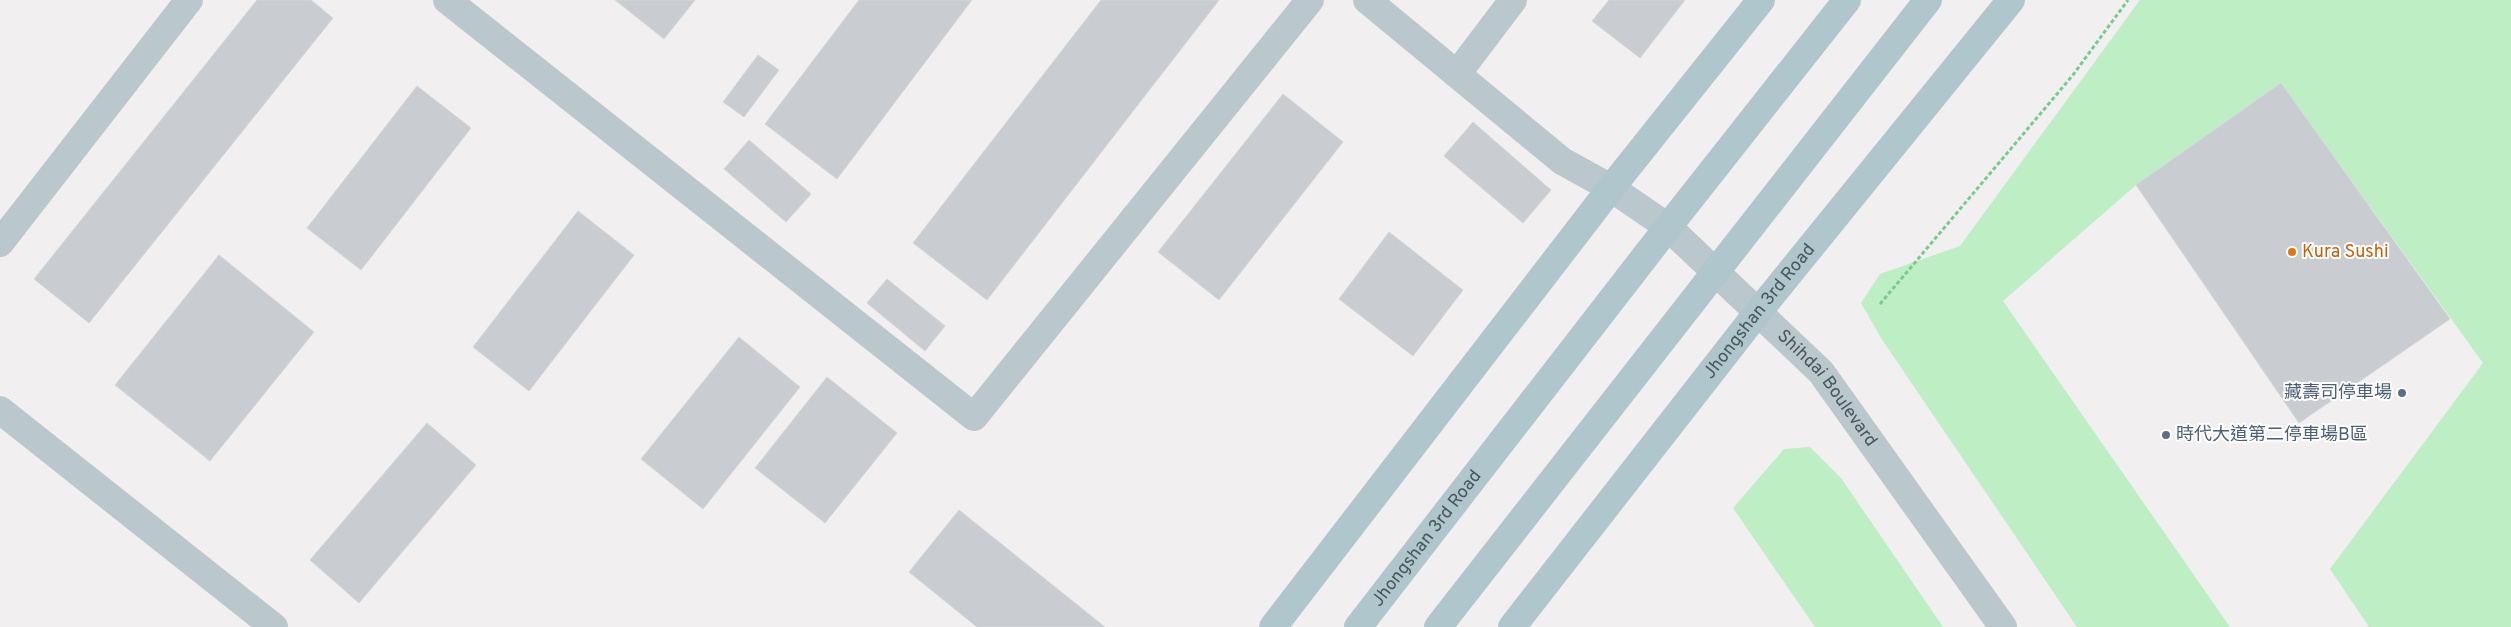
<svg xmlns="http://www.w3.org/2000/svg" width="2511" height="627" viewBox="0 0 2511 627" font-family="Overpass,'Noto Sans TC',sans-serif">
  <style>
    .green { fill: #bdeec4 }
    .building { fill: #c9cdd1; stroke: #d3d7da }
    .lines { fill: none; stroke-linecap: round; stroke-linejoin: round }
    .path { stroke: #76cc8b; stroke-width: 3; stroke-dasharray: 4 2.5; stroke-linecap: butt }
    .minor { stroke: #bac7cc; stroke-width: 28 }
    .major { stroke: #afc6cd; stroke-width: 28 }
    .food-dot { fill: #e8710a; stroke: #fff; stroke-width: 2 }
    .service-dot { fill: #5c6f8a; stroke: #fff; stroke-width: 2 }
    .labels { text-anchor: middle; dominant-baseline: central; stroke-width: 4; stroke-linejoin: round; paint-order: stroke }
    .food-label { font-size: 18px; fill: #c56008; stroke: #fff; text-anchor: start }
    .street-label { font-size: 18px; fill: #47575c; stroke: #fff }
    .service-label { font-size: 18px; fill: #4e5e75; stroke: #fff; text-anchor: end }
  </style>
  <rect width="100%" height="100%" fill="#f1efef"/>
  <path class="green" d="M2140,0H2511V627H2369L2330,569L2483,363L2281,83L2136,185L2003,301L2230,627H2077L1881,338L1861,303L1880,274L1960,246Z
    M1810,447L1841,478L1943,627H1815L1733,508L1784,449Z"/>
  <path class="building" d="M257,0H311L333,18L89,323L34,279Z
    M615,0H695L664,39Z
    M859,0H972L837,179L765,124Z
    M1101,0H1219L987,300L913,243Z
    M1609,0H1685L1640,58L1592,21Z
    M758,55L779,70L744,117L723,102Z
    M2281,83L2450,319L2299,423L2136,185Z
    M417,86L471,128L361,270L307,228Z
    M1283,94L1343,142L1219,300L1158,252Z
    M1473,122L1551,190L1523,223L1444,156Z
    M749,140L811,194L786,222L724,169Z
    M578,211L634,255L529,391L473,347Z
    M1389,232L1463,290L1413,356L1339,299Z
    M219,255L314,332L210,461L115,385Z
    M887,279L945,326L925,351L867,303Z
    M739,337L800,387L703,509L641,459Z
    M827,377L897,433L825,523L755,468Z
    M427,423L476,465L359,603L310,560Z
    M959,510L1105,627H977L909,572Z"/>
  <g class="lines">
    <path class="path" d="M1880,304L2073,75L2128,0"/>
    <g class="minor">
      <path d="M447,0L974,417L1310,0"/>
      <path id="s1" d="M1367,0L1562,161L1611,188L1668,227L1821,372L2003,627"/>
      <path d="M1457,74L1513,0"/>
      <path d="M0,243L189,0"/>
      <path d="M0,410L274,627"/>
    </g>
    <g class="major">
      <path d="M1273,627L1611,188L1761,0"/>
      <path id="s2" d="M1358,627L1668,227L1847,0"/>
      <path d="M1438,627L1928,0"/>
      <path id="s3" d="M1512,627L1758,312L2011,0"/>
    </g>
  </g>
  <circle class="food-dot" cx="2292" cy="252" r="5"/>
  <g class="service-dot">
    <circle cx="2402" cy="393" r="5"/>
    <circle cx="2166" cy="435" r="5"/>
  </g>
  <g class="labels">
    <g class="food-label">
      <text x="2302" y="252">Kura Sushi</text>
    </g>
    <g class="street-label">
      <text stroke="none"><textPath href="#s3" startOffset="401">Jhongshan 3rd Road</textPath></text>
      <text stroke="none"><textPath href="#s1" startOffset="605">Shihdai Boulevard</textPath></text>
      <text stroke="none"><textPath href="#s2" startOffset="112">Jhongshan 3rd Road</textPath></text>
    </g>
    <g class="service-label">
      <text x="2392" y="393">藏壽司停車場</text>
      <text x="2176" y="435" text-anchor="start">時代大道第二停車場B區</text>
    </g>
  </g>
</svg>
